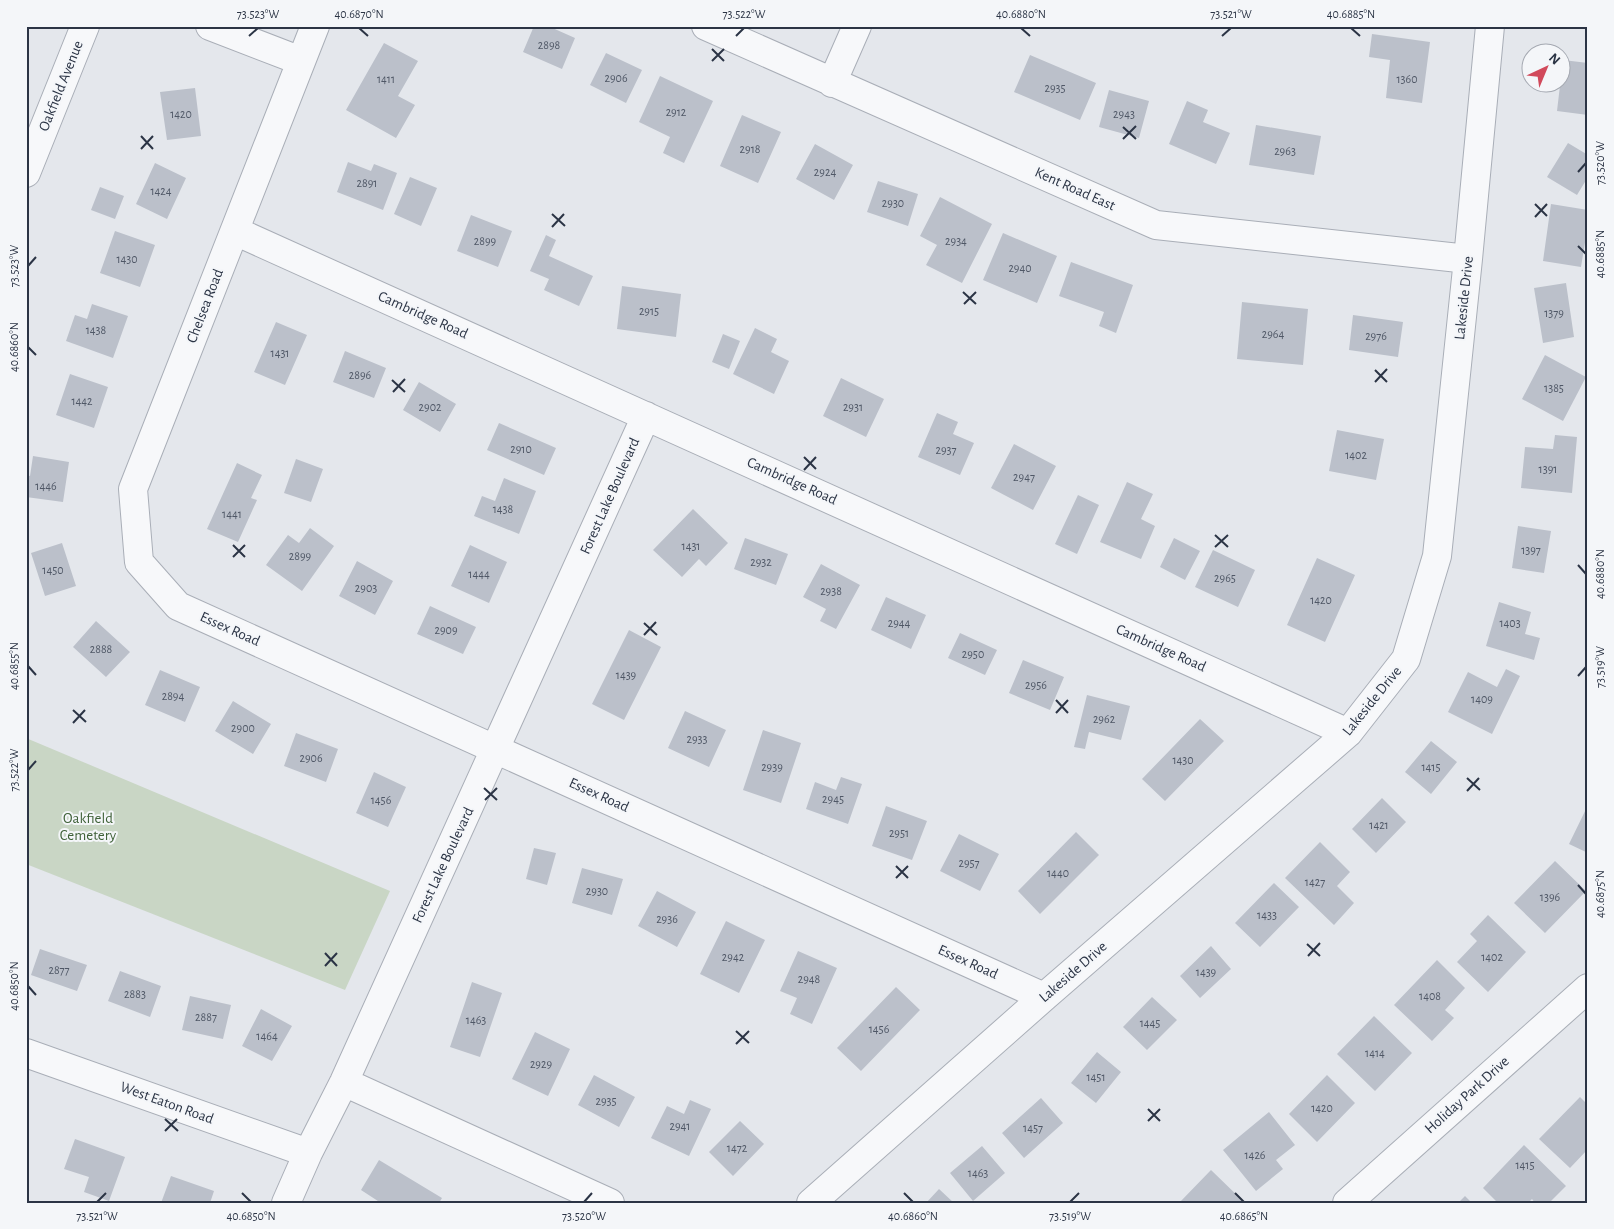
<svg xmlns="http://www.w3.org/2000/svg" width="1614" height="1229" viewBox="0 0 1614 1229" font-family="'Alegreya Sans',sans-serif">
  <style>
    .green { fill: #c9d6c5 }
    .building { fill: #bbc0ca }
    .lines { fill: none; stroke-linecap: round; stroke-linejoin: round }
    .street-casing { stroke: #a9aeb7; stroke-width: 30 }
    .street { stroke: #f7f8fa; stroke-width: 28 }
    .ticks { fill: none; stroke: #2b3445; stroke-width: 2 }
    .labels { text-anchor: middle; dominant-baseline: central; stroke-width: 4; stroke-linejoin: round; paint-order: stroke }
    .number-label { font-size: 12px; fill: #4f5766 }
    .street-label { font-size: 15px; fill: #2b3445; stroke: #f4f6f9 }
    .park-label { font-size: 15px; fill: #3f6138; stroke: #f4f6f9 }
    .neatline { fill: none; stroke: #2b3445; stroke-width: 2 }
    .ticks-label { font-size: 12px; text-anchor: middle; fill: #2b3445 }
  </style>
  <rect width="100%" height="100%" fill="#e4e7ec"/>
  <path class="green" d="M26,738L390,891L345,990L26,864Z"/>
  <path class="building" d="M534,26H548L575,38L562,69L523,52Z
    M1372,34L1430,42L1422,103L1386,98L1390,60L1369,57Z
    M384,43L418,61L398,96L415,105L396,138L346,110Z
    M606,53L642,70L626,103L590,85Z
    M1030,55L1096,83L1080,120L1014,92Z
    M1563,60L1588,63V115L1557,111Z
    M660,76L713,101L684,163L663,153L670,137L639,122Z
    M195,88L201,136L167,140L160,92Z
    M1109,90L1149,101L1139,138L1099,127Z
    M1187,101L1208,110L1203,122L1230,133L1216,164L1169,144Z
    M742,115L781,132L758,183L720,166Z
    M1256,125L1321,136L1314,175L1249,165Z
    M1568,143L1588,155V177L1577,195L1547,177Z
    M815,144L853,165L834,200L796,179Z
    M348,162L371,171L374,164L397,173L383,210L337,192Z
    M155,163L186,178L167,219L136,204Z
    M410,177L437,188L421,226L394,214Z
    M878,181L918,194L908,226L867,212Z
    M100,187L124,196L115,219L91,210Z
    M940,197L992,224L962,283L926,265L937,245L920,236Z
    M1551,204L1588,210V224L1581,267L1543,261Z
    M471,215L512,231L498,267L457,251Z
    M115,231L155,245L140,287L100,273Z
    M1003,233L1057,256L1037,303L983,280Z
    M546,235L556,240L549,256L593,276L579,306L544,290L549,279L530,271Z
    M1071,262L1133,285L1116,333L1099,326L1104,312L1059,296Z
    M1566,283L1574,337L1543,343L1534,288Z
    M622,286L681,294L676,337L617,329Z
    M1242,302L1308,309L1303,365L1237,359Z
    M92,304L128,316L113,358L66,341L75,315L87,319Z
    M1353,315L1403,322L1398,357L1349,350Z
    M276,322L307,335L285,385L254,372Z
    M755,328L777,339L771,352L789,361L774,394L733,374Z
    M723,334L740,341L729,369L712,362Z
    M345,351L386,368L374,398L333,382Z
    M1545,355L1586,377L1563,421L1522,399Z
    M70,374L108,387L94,428L56,415Z
    M841,378L884,399L866,437L823,416Z
    M419,382L456,404L440,432L403,410Z
    M937,413L958,422L953,434L974,443L960,475L918,457Z
    M499,423L556,448L544,475L487,450Z
    M1337,430L1384,439L1376,480L1329,471Z
    M1555,435L1577,437L1572,493L1521,488L1525,447L1553,449Z
    M1014,444L1056,466L1033,510L991,488Z
    M33,456L69,462L63,502L26,497V475L30,476Z
    M296,459L323,469L311,502L284,493Z
    M237,463L262,475L251,498L257,500L238,542L207,529Z
    M504,478L536,491L519,534L474,516L482,496L495,501Z
    M1127,482L1153,494L1141,519L1155,526L1141,559L1100,542Z
    M1078,495L1099,505L1077,554L1055,544Z
    M693,509L728,543L706,566L699,559L682,577L653,550Z
    M1518,526L1551,531L1544,573L1512,568Z
    M310,528L334,546L302,591L266,565L288,535L299,543Z
    M745,538L788,554L776,585L734,569Z
    M1174,538L1200,551L1185,580L1160,567Z
    M62,543L76,586L45,596L31,553Z
    M470,545L507,562L489,603L451,586Z
    M1213,550L1255,570L1238,607L1195,587Z
    M1317,558L1355,575L1325,642L1287,625Z
    M357,561L393,581L375,615L339,596Z
    M821,564L860,585L836,629L820,621L826,609L803,597Z
    M886,597L926,615L911,649L871,630Z
    M1499,602L1531,612L1525,634L1540,638L1534,660L1486,646Z
    M430,606L476,627L463,654L417,634Z
    M96,621L130,652L106,677L73,647Z
    M629,630L661,647L624,720L592,704Z
    M960,633L997,650L985,675L948,658Z
    M1023,660L1064,677L1050,710L1009,693Z
    M1506,669L1520,676L1492,734L1448,712L1468,672L1497,687Z
    M160,670L200,687L185,722L145,705Z
    M1087,695L1130,706L1121,740L1089,732L1085,749L1074,747Z
    M233,701L271,724L253,754L215,731Z
    M685,711L726,730L709,767L668,748Z
    M1200,719L1224,741L1165,801L1142,779Z
    M763,730L801,743L781,803L743,790Z
    M296,733L338,749L326,782L284,766Z
    M1431,741L1457,762L1431,794L1405,772Z
    M374,772L406,787L388,827L356,813Z
    M841,777L862,784L848,824L806,809L815,782L836,790Z
    M1382,798L1406,822L1376,853L1352,829Z
    M1588,805V853L1569,844Z
    M886,806L927,821L912,860L872,846Z
    M1076,832L1099,855L1040,914L1018,891Z
    M959,834L999,854L980,891L940,871Z
    M1320,842L1350,872L1337,886L1354,903L1334,925L1285,878Z
    M534,848L556,853L547,885L526,879Z
    M1555,861L1586,891L1545,933L1514,903Z
    M582,868L623,879L612,915L572,903Z
    M1274,883L1299,907L1260,947L1235,923Z
    M657,891L696,912L677,947L638,926Z
    M1488,915L1526,952L1488,992L1457,962L1477,941L1470,934Z
    M726,921L765,940L739,993L700,974Z
    M1211,946L1231,969L1200,998L1180,976Z
    M40,949L87,965L77,991L31,975Z
    M798,951L837,968L812,1024L790,1014L797,998L780,991Z
    M1437,960L1465,988L1445,1010L1454,1018L1432,1041L1394,1005Z
    M120,971L161,986L150,1017L108,1001Z
    M472,982L502,993L480,1057L450,1047Z
    M896,987L920,1010L861,1071L837,1048Z
    M190,996L231,1005L223,1039L182,1030Z
    M1152,997L1177,1020L1147,1050L1123,1027Z
    M261,1009L292,1026L272,1061L242,1046Z
    M1374,1016L1412,1053L1375,1091L1337,1054Z
    M535,1032L570,1049L548,1096L512,1079Z
    M1097,1052L1121,1072L1096,1103L1071,1083Z
    M594,1075L635,1097L619,1127L578,1105Z
    M1327,1075L1355,1103L1317,1142L1289,1114Z
    M1580,1097L1588,1105V1149L1570,1168L1539,1139Z
    M1041,1098L1063,1123L1024,1158L1002,1133Z
    M690,1100L711,1109L689,1156L651,1138L667,1106L684,1114Z
    M1269,1112L1295,1145L1276,1160L1283,1169L1256,1191L1223,1150Z
    M740,1121L764,1144L733,1176L709,1152Z
    M75,1139L125,1157L109,1201L84,1192L89,1177L64,1169Z
    M1524,1145L1566,1186L1549,1203H1535L1532,1199L1528,1203H1498L1483,1188Z
    M982,1146L1005,1173L973,1201L950,1173Z
    M379,1160L442,1198L439,1203H381L361,1190Z
    M1211,1170L1243,1201L1241,1203H1179Z
    M171,1176L214,1191L210,1203H161Z
    M939,1189L954,1203H926Z
    M1465,1196L1472,1203H1458Z"/>
  <g class="lines">
    <g class="street-casing">
      <path id="street" d="M210,26L301,61
        M315,26L133,489L139,562L178,606L1044,997
        M706,26L1156,225L1468,259
        M832,83L857,26
        M26,173L85,26
        M235,231L1348,733
        M26,1053L308,1153
        M344,1082L610,1203
        M286,1203L308,1153L344,1082L646,416
        M811,1203L1044,997L1348,733L1406,659L1437,556L1468,259L1490,26
        M1347,1203L1588,988"/>
    </g>
    <use href="#street" class="street"/>
  </g>
  <path class="ticks" d="M359,28L368,36M1021,28L1030,36M1351,28L1360,36M249,36L258,28M736,36L744,28M1222,36L1231,28M712,49L724,61M712,61L724,49M1123,127L1136,139M141,136L153,149M1123,139L1136,126M141,149L153,136M1578,172L1586,163M1535,204L1547,216M552,214L565,226M1535,217L1547,204M552,227L564,214M1578,246L1586,254M28,266L36,257M963,292L976,304M964,304L976,292M28,347L36,355M1375,370L1387,382M392,380L405,392M1375,382L1387,369M393,392L405,379M804,457L816,469M804,470L816,457M1215,535L1228,547M233,545L245,557M1215,547L1228,535M233,557L245,545M1578,565L1586,574M644,623L657,635M644,635L656,622M28,666L36,675M1578,676L1586,667M1056,700L1068,713M73,710L86,722M1056,713L1068,700M73,723L85,710M28,770L36,761M1467,778L1480,790M484,788L497,800M1467,791L1479,778M485,800L497,788M896,866L908,878M896,878L908,866M1578,885L1586,894M1307,944L1320,956M325,953L337,966M1308,956L1320,943M325,966L337,953M28,986L36,995M736,1031L749,1043M736,1044L749,1031M1148,1109L1160,1121M165,1119L178,1131M1148,1121L1160,1109M165,1131L177,1119M242,1193L251,1202M904,1193L913,1202M1235,1193L1244,1202M97,1202L106,1193M584,1202L592,1193M1070,1202L1079,1193"/>
  <g class="labels">
    <g class="number-label">
      <text x="549" y="45">2898</text>
      <text x="616" y="78">2906</text>
      <text x="386" y="79">1411</text>
      <text x="1407" y="79">1360</text>
      <text x="1055" y="88">2935</text>
      <text x="676" y="112">2912</text>
      <text x="181" y="114">1420</text>
      <text x="1124" y="114">2943</text>
      <text x="750" y="149">2918</text>
      <text x="1285" y="151">2963</text>
      <text x="825" y="172">2924</text>
      <text x="367" y="183">2891</text>
      <text x="161" y="191">1424</text>
      <text x="893" y="203">2930</text>
      <text x="485" y="241">2899</text>
      <text x="956" y="241">2934</text>
      <text x="127" y="259">1430</text>
      <text x="1020" y="268">2940</text>
      <text x="649" y="311">2915</text>
      <text x="1554" y="313">1379</text>
      <text x="96" y="330">1438</text>
      <text x="1273" y="334">2964</text>
      <text x="1376" y="336">2976</text>
      <text x="280" y="353">1431</text>
      <text x="360" y="375">2896</text>
      <text x="1554" y="388">1385</text>
      <text x="82" y="401">1442</text>
      <text x="430" y="407">2902</text>
      <text x="853" y="407">2931</text>
      <text x="521" y="449">2910</text>
      <text x="946" y="450">2937</text>
      <text x="1356" y="455">1402</text>
      <text x="1548" y="469">1391</text>
      <text x="1024" y="477">2947</text>
      <text x="46" y="486">1446</text>
      <text x="503" y="509">1438</text>
      <text x="232" y="514">1441</text>
      <text x="691" y="546">1431</text>
      <text x="1531" y="550">1397</text>
      <text x="300" y="556">2899</text>
      <text x="761" y="562">2932</text>
      <text x="53" y="570">1450</text>
      <text x="479" y="574">1444</text>
      <text x="1225" y="578">2965</text>
      <text x="366" y="588">2903</text>
      <text x="831" y="591">2938</text>
      <text x="1321" y="600">1420</text>
      <text x="899" y="623">2944</text>
      <text x="1510" y="623">1403</text>
      <text x="446" y="630">2909</text>
      <text x="101" y="649">2888</text>
      <text x="973" y="654">2950</text>
      <text x="626" y="675">1439</text>
      <text x="1036" y="685">2956</text>
      <text x="173" y="696">2894</text>
      <text x="1482" y="699">1409</text>
      <text x="1104" y="719">2962</text>
      <text x="243" y="728">2900</text>
      <text x="697" y="739">2933</text>
      <text x="311" y="758">2906</text>
      <text x="1183" y="760">1430</text>
      <text x="772" y="767">2939</text>
      <text x="1431" y="767">1415</text>
      <text x="833" y="799">2945</text>
      <text x="381" y="800">1456</text>
      <text x="1379" y="825">1421</text>
      <text x="899" y="833">2951</text>
      <text x="969" y="863">2957</text>
      <text x="1058" y="873">1440</text>
      <text x="1315" y="882">1427</text>
      <text x="597" y="891">2930</text>
      <text x="1550" y="897">1396</text>
      <text x="1267" y="915">1433</text>
      <text x="667" y="919">2936</text>
      <text x="733" y="957">2942</text>
      <text x="1492" y="957">1402</text>
      <text x="59" y="970">2877</text>
      <text x="1206" y="972">1439</text>
      <text x="809" y="979">2948</text>
      <text x="135" y="994">2883</text>
      <text x="1430" y="996">1408</text>
      <text x="206" y="1017">2887</text>
      <text x="476" y="1020">1463</text>
      <text x="1150" y="1023">1445</text>
      <text x="879" y="1029">1456</text>
      <text x="267" y="1036">1464</text>
      <text x="1375" y="1053">1414</text>
      <text x="541" y="1064">2929</text>
      <text x="1096" y="1077">1451</text>
      <text x="606" y="1101">2935</text>
      <text x="1322" y="1108">1420</text>
      <text x="680" y="1126">2941</text>
      <text x="1033" y="1128">1457</text>
      <text x="737" y="1148">1472</text>
      <text x="1255" y="1155">1426</text>
      <text x="1525" y="1165">1415</text>
      <text x="978" y="1173">1463</text>
    </g>
    <g class="street-label">
      <text transform="translate(61 86) rotate(-68)">Oakfield Avenue</text>
      <text transform="translate(1075 189) rotate(24)">Kent Road East</text>
      <text transform="translate(1464 298) rotate(-84)">Lakeside Drive</text>
      <text transform="translate(205 306) rotate(-69)">Chelsea Road</text>
      <text transform="translate(423 315) rotate(24)">Cambridge Road</text>
      <text transform="translate(792 481) rotate(24)">Cambridge Road</text>
      <text transform="translate(610 496) rotate(-66)">Forest Lake Boulevard</text>
      <text transform="translate(230 629) rotate(24)">Essex Road</text>
      <text transform="translate(1161 648) rotate(24)">Cambridge Road</text>
      <text transform="translate(1372 701) rotate(-51)">Lakeside Drive</text>
      <text transform="translate(599 795) rotate(24)">Essex Road</text>
      <text transform="translate(443 865) rotate(-65)">Forest Lake Boulevard</text>
      <text transform="translate(968 962) rotate(24)">Essex Road</text>
      <text transform="translate(1073 972) rotate(-41)">Lakeside Drive</text>
      <text transform="translate(1467 1095) rotate(-42)">Holiday Park Drive</text>
      <text transform="translate(167 1103) rotate(20)">West Eaton Road</text>
    </g>
    <g class="park-label">
      <text x="88" y="818">Oakfield<tspan x="88" dy="17">Cemetery</tspan></text>
    </g>
  </g>
  <rect width="1614" height="1229" fill="none" stroke="#f4f6f9" stroke-width="55"/>
  <g transform="translate(1546 68) rotate(44)"><circle r="24" fill="#f4f6f9" stroke="#a4a8b1"/>
  <path d="M0-4L9 19L0 12L-9 19Z" fill="#d1495b"/>
  <text y="-8" font-size="14" font-weight="bold" text-anchor="middle" fill="#2b3445">N</text>
  </g>
  <rect x="28" y="28" width="1558" height="1174" class="neatline"/>
  <g class="ticks-label">
    <text x="258" y="18">73.523°W</text>
    <text x="359" y="18">40.6870°N</text>
    <text x="744" y="18">73.522°W</text>
    <text x="1021" y="18">40.6880°N</text>
    <text x="1231" y="18">73.521°W</text>
    <text x="1351" y="18">40.6885°N</text>
    <text transform="translate(1600 163) rotate(-90)" y="4">73.520°W</text>
    <text transform="translate(1600 254) rotate(-90)" y="4">40.6885°N</text>
    <text transform="translate(14 266) rotate(-90)" y="4">73.523°W</text>
    <text transform="translate(14 347) rotate(-90)" y="4">40.6860°N</text>
    <text transform="translate(1600 574) rotate(-90)" y="4">40.6880°N</text>
    <text transform="translate(14 666) rotate(-90)" y="4">40.6855°N</text>
    <text transform="translate(1600 667) rotate(-90)" y="4">73.519°W</text>
    <text transform="translate(14 770) rotate(-90)" y="4">73.522°W</text>
    <text transform="translate(1600 894) rotate(-90)" y="4">40.6875°N</text>
    <text transform="translate(14 986) rotate(-90)" y="4">40.6850°N</text>
    <text x="97" y="1220">73.521°W</text>
    <text x="251" y="1220">40.6850°N</text>
    <text x="584" y="1220">73.520°W</text>
    <text x="913" y="1220">40.6860°N</text>
    <text x="1070" y="1220">73.519°W</text>
    <text x="1244" y="1220">40.6865°N</text>
  </g>
</svg>
